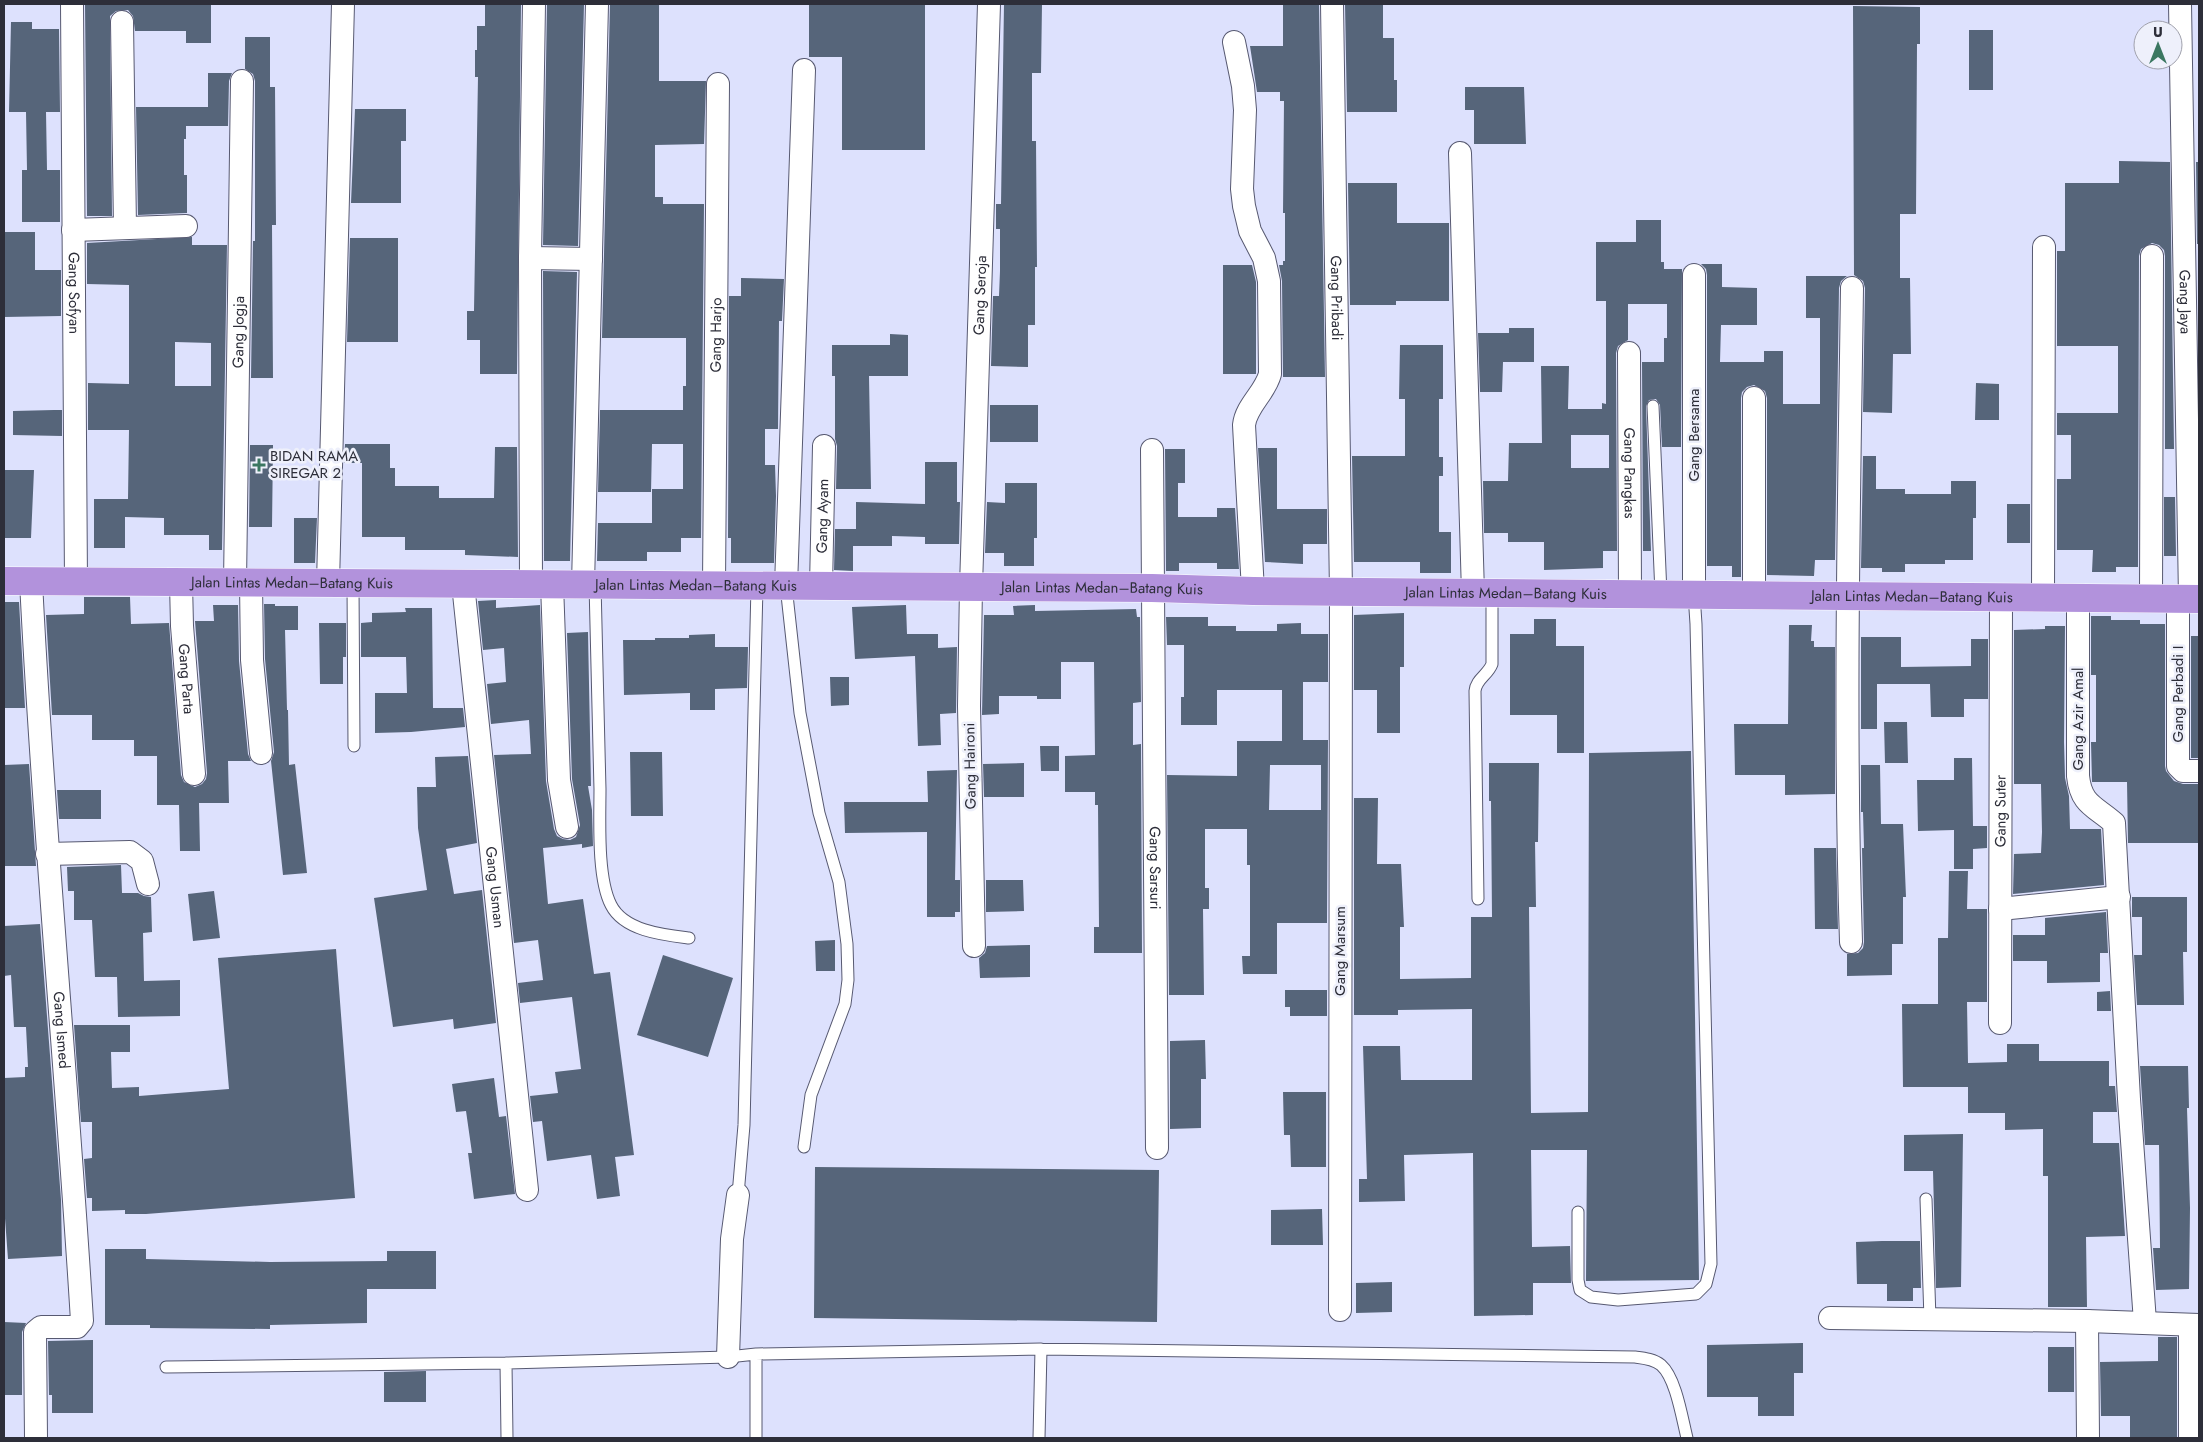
<svg xmlns="http://www.w3.org/2000/svg" width="2203" height="1442" viewBox="0 0 2203 1442" font-family="Jost,sans-serif">
  <style>
    .building { fill: #56657a; fill-rule: evenodd }
    .lines { fill: none; stroke-linecap: round; stroke-linejoin: round }
    .service-casing { stroke: #575971; stroke-width: 13 }
    .minor-casing { stroke: #575971; stroke-width: 24 }
    .trunk-casing { stroke: #fff; stroke-width: 29 }
    .service { stroke: #fff; stroke-width: 11 }
    .minor { stroke: #fff; stroke-width: 22 }
    .trunk { stroke: #b292dc; stroke-width: 28 }
    .poi-dot { fill: #3b7761; stroke: #eef0fb; stroke-width: 2 }
    .labels { text-anchor: middle; dominant-baseline: central; stroke-width: 5; stroke-linejoin: round; paint-order: stroke }
    .street-label { font-size: 15px; fill: #2d2e39; stroke: #eef0fb }
    .poi-label { font-size: 15px; fill: #2d2e39; stroke: #eef0fb; text-anchor: start }
  </style>
  <rect width="100%" height="100%" fill="#dde1fd"/>
  <path class="building" d="M85,4L211,5V43H186V31H135L133,16L128,10L116,11L110,16L112,216H87Z
    M485,4H521L517,374H480V340H467V311H474L478,77H475V50H477V26H485Z
    M547,4H584L578,246L543,245Z
    M610,4H659V81H706L704,144L655,145V197H663V204H704L701,538H681V552H647V561H597L598,523H652V489H683V444H652L651,492H598L600,410H683V386H686V338H602Z
    M809,4H925V150H842V57H809Z
    M1004,4H1042L1041,73H1032V141H1036L1037,267H1035V325H1028V367L991,366L993,296H999L1000,271V229H996V204H1001Z
    M1283,4H1319L1325,377H1283L1282,281L1279,265H1283V261H1285V213H1283L1284,101H1280V92H1257L1250,46H1283Z
    M1345,4H1383V38H1394V80H1397V112H1347Z
    M1853,6L1920,7V44H1917L1916,214H1900V278H1910L1911,354H1893L1892,413L1863,412L1865,288L1863,281L1854,275Z
    M11,22H32V29H59L60,112H46L47,170H60V222H22V170H27L26,112H9Z
    M1969,30H1993V90H1969Z
    M245,37H270V87H275L276,225H272L273,378H251L253,241H255V81L253,74L245,69Z
    M208,73H232L229,81L228,126H186V139H184V175H187V213L138,215L136,107H208Z
    M1465,87H1524L1526,144H1474V110H1465Z
    M355,109H406V141H401V203H351Z
    M2119,161L2170,162L2174,449H2165V256L2164,250L2159,245L2152,243L2141,249L2139,256L2138,567H2116V572H2092L2093,550H2057V479H2071V435H2057V413H2118V346H2057V251H2065V183H2119Z
    M2196,162H2199V244H2197Z
    M1348,183H1397V223H1449V301H1396V305H1350Z
    M1636,220H1661V262H1664V269H1682L1681,447H1662L1660,405L1656,399L1649,400L1646,406L1651,551H1643L1642,362H1664V338H1667V304H1628V340L1618,346L1616,353L1617,551H1603V568L1544,570V542H1508V533H1484L1483,481H1508L1509,443H1542L1541,366H1569L1568,409H1602V403L1606,404V301H1596V242H1636ZM1571,435H1609V468H1571Z
    M4,232H35V270H61V316L4,317Z
    M192,237V245H227L222,550H209V535H164V518L125,517V548H94V499H128L129,430H88V383L129,384V285L87,284V243ZM175,342L211,343V386H175Z
    M350,238H398V342H347Z
    M1701,264H1722V287L1757,288V325H1721L1720,362H1764V351H1783V404H1820V318H1806V276H1847L1841,281L1839,288L1835,560H1815L1814,576L1767,575V398L1765,391L1754,385L1747,387L1742,392L1741,398V577H1732V566H1707V275L1706,269Z
    M1223,265H1252L1256,282V374H1223Z
    M543,271L577,272L570,561H544Z
    M741,278L784,279L782,321H779L778,429H765V465H775L776,496L774,563H731V538H728L729,296H741Z
    M1509,328H1534V362H1503L1502,392H1480L1478,333H1509Z
    M890,334L908,335V376H869L871,489H836L837,446L835,439V376H832V345H890Z
    M1400,345H1443V399H1439V457H1443V476H1439V532H1451V573H1420V562H1354L1352,456H1405V399H1399Z
    M1976,383L1999,384V420H1975Z
    M990,405H1038V442H990Z
    M54,410H62V436L13,435V411Z
    M345,444H390V468H395V486H439V498H494L495,447H517L518,557L465,555V550H405V537H362V463H344Z
    M250,445H273L272,527H249Z
    M1258,448H1277V509H1327V544H1303V564L1265,562Z
    M1165,449H1185V483H1178V517H1217V508H1235L1239,569H1217V563H1179V571H1166Z
    M1863,456H1876V489H1905V494H1951V481H1976V518H1973V560H1945V564H1905V572H1882V568H1861Z
    M925,462H957V502H960L959,544H925V537L892,536V546H853V571L834,570L835,529H856V502L925,504Z
    M4,470H34L31,538H4Z
    M1005,483H1037V538H1034V566H1004V553H985L987,502L1005,503Z
    M2164,497H2175L2176,556H2164Z
    M2007,504H2030V543H2007Z
    M294,518H317L315,563H294Z
    M84,597H130L131,624L169,623L181,775L184,782L195,787L202,784L206,779L207,773L195,621H214L213,605H238L239,661L248,754L251,761H228L229,803H199L200,851H180L179,805H157V756H134V740H92V715H52L46,615L84,614Z
    M496,600V608L540,605L546,781L554,829L557,836L563,839L570,840L576,837L580,825L572,779L567,633L588,632L591,786H588L592,810L593,846L582,848V844L543,848L548,904L583,899L594,974L610,972L634,1155L615,1157L620,1196L597,1199L591,1155L547,1161L542,1121L533,1122L530,1096L558,1093L555,1072L581,1069L572,997L520,1003L518,983L543,980L538,940L514,943L494,755L531,754L529,720L491,724L487,684L506,682L504,648L483,650L478,601Z
    M4,602H19L25,708H5Z
    M264,604H275V606H298V630H285L287,710H288L289,765L295,764L307,873L283,875L271,761L274,752L265,659Z
    M906,605L907,634H938V648L957,647L956,713L940,714L941,745L918,746L915,656L855,659L852,607Z
    M1035,605V611L1136,609L1137,617H1140L1141,702L1133,703V745L1141,744L1142,953H1094V927H1099L1098,805H1095V792H1065V756L1095,755L1094,662H1061V699H1037V696H999V714L982,715L984,615H1014L1013,606Z
    M405,608H432L433,708H463L465,727L411,732L375,733V693H407L406,657H361V623L372,622V613L406,612Z
    M1404,613V667H1400V733H1377V690H1354V615Z
    M2091,616H2111V620H2140V624H2165V766L2166,771L2174,781L2183,784H2199V843H2128L2127,782H2092L2091,742H2096V675H2091Z
    M1166,617H1208V626H1236V631H1277V624L1301,623V634H1328V682H1303V740H1328L1327,923H1277V974H1243L1242,956H1250V865H1247V829H1205V888H1209V909H1203L1204,995H1169L1167,775L1237,776V741H1282V690H1217V725H1181V697H1184V645H1167ZM1270,765H1321V810H1269Z
    M1534,619H1556V646H1584V753H1557V715H1510V634H1534Z
    M319,623H346V657H343V684H320Z
    M1789,625H1812L1811,641H1814V647H1835V794L1785,795V775H1735L1734,724H1788Z
    M2045,626H2065L2064,742L2065,778L2069,796L2070,829H2101L2104,885L2013,894L2014,854L2041,853L2042,832L2041,784H2014V630L2045,629Z
    M715,634V647H748L747,688L715,689V710H690V693L624,695L623,640H655V638H689V635Z
    M2191,636H2199V758H2191Z
    M1861,637H1901V667L1971,666V639H1988V699H1964V717H1931L1930,684H1877V729H1861Z
    M830,677H849V705L831,706Z
    M1884,722H1907L1908,763H1885Z
    M1040,746H1059V771H1041Z
    M1691,751L1699,1280L1586,1281L1587,1150H1531L1532,1247L1570,1246L1571,1283H1533V1315L1474,1316L1473,1153L1404,1155L1405,1201L1359,1202V1179H1367L1363,1046H1400L1401,1080H1472V1009L1398,1010V1015H1354V798H1378L1377,864H1401L1404,927H1400V979L1471,978V917H1492L1491,801H1489V763H1539L1538,842H1535L1536,907H1529L1531,1113L1588,1112L1589,753Z
    M630,752H662L663,816H631Z
    M468,756L477,843L446,849L454,894L482,890L496,1023L454,1029L453,1019L393,1027L374,898L427,890L418,828L417,787H436L435,757Z
    M1954,758H1972L1973,826H1987V848L1973,849V869H1954V830L1918,831L1917,780H1954Z
    M1024,763V797H984L983,764Z
    M29,764L36,866H4V765Z
    M1861,765H1880L1881,824H1903L1906,897H1903V944H1892V975L1847,976V954L1858,953L1863,948L1864,942L1862,848H1864L1863,812H1861Z
    M957,770L955,880H960V912H955V917H927V832L845,833L844,802H928L927,771Z
    M57,790H101V819H59Z
    M1814,848H1836L1838,929H1815Z
    M121,865L122,893H138L144,896L151,897L152,932L143,933L144,981L180,980V1016L118,1017L117,977H95L92,920H74V891H68L67,867Z
    M1949,871H1968L1967,909H1987V1002H1967L1968,1063L2007,1062V1044H2039V1061H2109V1086H2115L2117,1112H2093V1143H2119L2125,1236L2086,1237L2087,1307H2048V1176H2043V1129L2005,1130V1113H1968V1087H1903L1902,1004H1938V938H1948Z
    M986,880H1023L1024,911L986,912Z
    M214,891L220,938L193,941L188,894Z
    M2132,897H2187V952H2183L2184,1005H2137L2134,955H2142V917H2132Z
    M2106,912L2108,953H2100V982L2047,983V961H2013V935H2045V918Z
    M40,924L61,1200L62,1256L8,1259L4,1205V1078L25,1077V1067H28L26,1027H14L11,975L4,976V926Z
    M835,940V971H816L815,941Z
    M1030,945V977L980,978L979,958L985,953L987,946Z
    M336,949L355,1198L146,1214H125V1210L92,1211V1198H87L84,1159L92,1158V1122H81L74,1025H130V1052H111L112,1088L139,1087V1096L229,1089L218,958Z
    M663,955L733,978L708,1057L637,1035Z
    M1285,990H1327V1016H1290V1007H1285Z
    M2110,991L2111,1011H2097V992Z
    M1205,1040L1206,1079H1201V1128L1170,1129V1041Z
    M2140,1066H2188L2189,1108H2187L2190,1208L2189,1289L2156,1290L2153,1248H2160L2159,1145H2145Z
    M494,1078L499,1117L506,1116L515,1194L474,1199L468,1153H472L466,1111L456,1112L452,1084Z
    M1283,1092H1326V1167H1291L1290,1135H1284Z
    M1963,1134L1961,1287L1936,1288L1933,1171H1904V1135Z
    M815,1167L1159,1170L1157,1322L814,1318Z
    M1322,1209L1323,1245H1271V1210Z
    M1882,1241H1920L1921,1288H1913V1301H1887V1284H1857L1856,1242Z
    M105,1249H146V1259L270,1262L387,1261V1251H436V1289H367V1323L270,1325V1329L150,1328V1325H105Z
    M1392,1282V1312L1356,1313V1283Z
    M4,1322L26,1323L22,1332V1395H4Z
    M2158,1337H2177V1438H2130V1416H2101L2100,1362L2158,1361Z
    M93,1340V1413H52V1395H49L48,1341Z
    M1803,1343V1373H1794V1416H1758V1397H1707V1345Z
    M2048,1347H2074V1392H2048Z
    M426,1371V1402H384V1372Z"/>
  <g class="lines">
    <g class="service-casing">
      <path id="service" d="M1653,406L1661,594
        M353,584L354,746
        M595,584C597,653 598,721 600,789C600,820 597,878 611,905C624,931 664,935 689,938
        M786,586L800,713L819,813L839,882L847,944L848,980L845,1004L811,1095L804,1147
        M1478,899L1475,691C1476,679 1488,675 1492,664V593
        M738,1195L744,1125L757,586
        M1926,1199L1930,1319
        M1578,1212V1280L1580,1290L1591,1297L1618,1300L1696,1294L1706,1284L1711,1264L1696,624L1694,594
        M756,1354V1438
        M506,1363L507,1438
        M166,1367L506,1363L728,1357L756,1354L1041,1349L1635,1357C1643,1358 1654,1359 1661,1365C1676,1378 1682,1418 1687,1438
        M1039,1438L1041,1349"/>
    </g>
    <g class="minor-casing">
      <g id="minor">
        <path id="s1" d="M72,4L76,582"/>
        <path id="s2" d="M1332,4L1341,592L1340,1310"/>
        <path id="s3" d="M2180,4L2190,598"/>
        <path d="M122,22L125,228"/>
        <path d="M1234,42L1243,86L1245,110L1242,189L1244,206L1250,231L1264,258L1269,281L1270,374C1265,393 1246,406 1244,425L1253,591"/>
        <path d="M1460,153L1473,593"/>
        <path d="M73,230L186,226"/>
        <path d="M530,258L591,259"/>
        <path d="M1694,275V594"/>
        <path id="s4" d="M1629,353L1630,593"/>
        <path id="s5" d="M1152,450L1157,1148"/>
        <path id="s6" d="M31,581C43,828 67,1074 82,1321L77,1327H41L35,1332L36,1438"/>
        <path id="s7" d="M181,583L182,626L194,774"/>
        <path id="s8" d="M235,583L242,81"/>
        <path d="M251,583L252,660L261,753"/>
        <path d="M328,583L343,4"/>
        <path id="s9" d="M463,584L527,1190"/>
        <path d="M531,584L530,258L534,4"/>
        <path d="M552,584L559,780L567,827"/>
        <path d="M583,585L597,4"/>
        <path id="s10" d="M714,585L718,84"/>
        <path d="M786,586L804,70"/>
        <path id="s11" d="M821,586L824,446"/>
        <path d="M1754,594V398"/>
        <path d="M2043,598L2044,247"/>
        <path d="M2078,598V776C2081,805 2095,806 2114,823L2129,1099L2145,1322"/>
        <path d="M2151,598L2152,256"/>
        <path d="M2178,598V766L2183,771H2199"/>
        <path d="M47,854L130,852L142,861L148,884"/>
        <path d="M2000,909L2119,897"/>
        <path d="M1851,942C1844,724 1849,506 1852,288"/>
        <path id="s12" d="M974,946L969,706L971,587L989,4"/>
        <path id="s13" d="M2000,1023L2001,598"/>
        <path d="M1830,1318L2087,1321L2199,1325"/>
        <path d="M2087,1321L2088,1438"/>
        <path d="M728,1357L732,1239L738,1195"/>
        <path d="M2190,1438V1325"/>
      </g>
    </g>
    <g class="trunk-casing">
      <g id="trunk">
        <path id="s14" d="M4,581L1152,588L1253,591L2199,599"/>
      </g>
    </g>
    <use href="#service" class="service"/>
    <use href="#minor" class="minor"/>
    <use href="#trunk" class="trunk"/>
  </g>
  <path class="poi-dot" d="M256.5 457.5h5v5h5v5h-5v5h-5v-5h-5v-5h5z"/>
  <g class="labels">
    <g class="street-label">
      <text stroke="none"><textPath href="#s1" startOffset="289">Gang Sofyan</textPath></text>
      <text stroke="none"><textPath href="#s12" startOffset="651">Gang Seroja</textPath></text>
      <text stroke="none"><textPath href="#s2" startOffset="294">Gang Pribadi</textPath></text>
      <text stroke="none"><textPath href="#s3" startOffset="298">Gang Jaya</textPath></text>
      <text stroke="none"><textPath href="#s8" startOffset="251">Gang Jogja</textPath></text>
      <text stroke="none"><textPath href="#s10" startOffset="250">Gang Harjo</textPath></text>
      <text transform="translate(1694 435) rotate(-90)">Gang Bersama</text>
      <text stroke="none"><textPath href="#s4" startOffset="120">Gang Pangkas</textPath></text>
      <text stroke="none"><textPath href="#s11" startOffset="70">Gang Ayam</textPath></text>
      <text stroke="none"><textPath href="#s14" startOffset="288">Jalan Lintas Medan–Batang Kuis</textPath></text>
      <text stroke="none"><textPath href="#s14" startOffset="692">Jalan Lintas Medan–Batang Kuis</textPath></text>
      <text stroke="none"><textPath href="#s14" startOffset="1098">Jalan Lintas Medan–Batang Kuis</textPath></text>
      <text stroke="none"><textPath href="#s14" startOffset="1502">Jalan Lintas Medan–Batang Kuis</textPath></text>
      <text stroke="none"><textPath href="#s14" startOffset="1908">Jalan Lintas Medan–Batang Kuis</textPath></text>
      <text stroke="none"><textPath href="#s7" startOffset="96">Gang Parta</textPath></text>
      <text transform="translate(2178 694) rotate(-90)">Gang Perbadi I</text>
      <text transform="translate(2078 719) rotate(-90)">Gang Azir Amal</text>
      <text transform="translate(970 766) rotate(-91)">Gang Haironi</text>
      <text stroke="none"><textPath href="#s13" startOffset="212">Gang Suter</textPath></text>
      <text stroke="none"><textPath href="#s5" startOffset="418">Gang Sarsuri</textPath></text>
      <text stroke="none"><textPath href="#s9" startOffset="305">Gang Usman</textPath></text>
      <text transform="translate(1340 951) rotate(-90)">Gang Marsum</text>
      <text stroke="none"><textPath href="#s6" startOffset="450">Gang Ismed</textPath></text>
    </g>
    <g class="poi-label">
      <text x="270" y="456">BIDAN RAMA<tspan x="270" dy="17">SIREGAR 2</tspan></text>
    </g>
  </g>
  <rect width="2203" height="1442" fill="none" stroke="#2d2e39" stroke-width="10"/>
  <g transform="translate(2158 45)"><circle r="24" fill="#eef0fb" stroke="#a1a2ad"/>
  <path d="M0-4L9 19L0 12L-9 19Z" fill="#3b7761"/>
  <text y="-8" font-size="14" font-weight="bold" text-anchor="middle" fill="#2d2e39">U</text>
  </g>
</svg>
